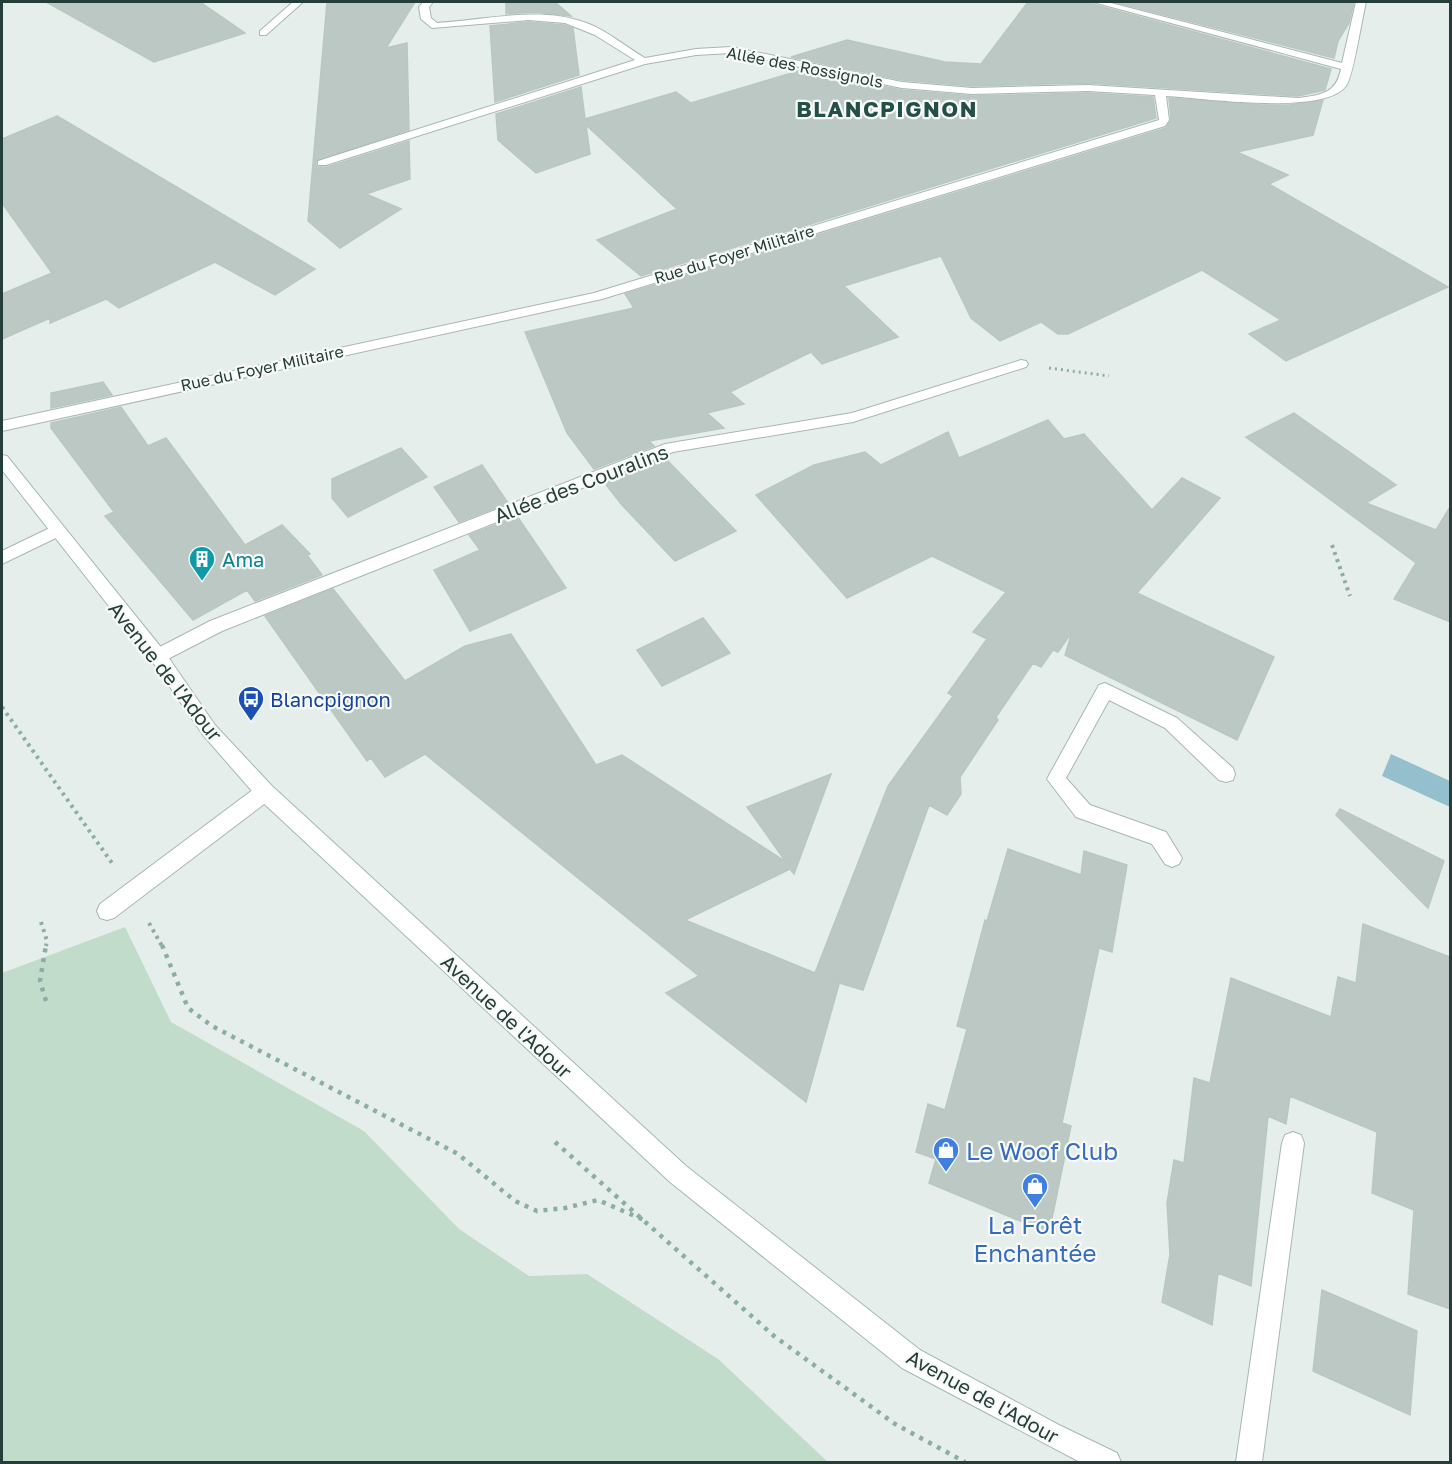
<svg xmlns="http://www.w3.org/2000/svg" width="1452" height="1464" viewBox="0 0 1452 1464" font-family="'Golos Text',sans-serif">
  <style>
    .green { fill: #c1dcca }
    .water { fill: #94c0cd }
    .building { fill: #bcc8c4; stroke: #b9c7c2; stroke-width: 1.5 }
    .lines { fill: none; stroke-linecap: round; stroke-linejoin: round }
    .lane-casing { stroke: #a9b6b2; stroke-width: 2 }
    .street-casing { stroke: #a9b6b2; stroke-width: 2 }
    .secondary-casing { stroke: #a5b8b3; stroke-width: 2 }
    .path-far2 { stroke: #8aaea5; stroke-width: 3; stroke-dasharray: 2 4; stroke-linecap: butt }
    .path-far1 { stroke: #8aaea5; stroke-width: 4; stroke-dasharray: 3 4.5; stroke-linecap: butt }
    .path { stroke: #8aaea5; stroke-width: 4.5; stroke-dasharray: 4 6; stroke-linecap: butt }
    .lane { fill: #fff; fill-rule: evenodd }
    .street { fill: #fff; fill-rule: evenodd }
    .secondary { fill: #fff; fill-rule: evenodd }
    .labels { text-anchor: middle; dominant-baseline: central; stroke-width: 4.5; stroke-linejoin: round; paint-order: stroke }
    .far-street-label { font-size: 16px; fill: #263e39; stroke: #f7faf9 }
    .street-label { font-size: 20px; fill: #263e39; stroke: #f7faf9 }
    .culture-label { font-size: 20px; fill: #0d838f; stroke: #f7faf9; text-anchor: start }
    .transit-label { font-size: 20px; fill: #164399; stroke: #f7faf9; text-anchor: start }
    .far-district-label { font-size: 22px; font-weight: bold; letter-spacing: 1.5px; fill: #244f47; stroke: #f7faf9 }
    .near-shop-label { font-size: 24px; fill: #366cbe; stroke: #f7faf9; text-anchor: start }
  </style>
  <rect width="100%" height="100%" fill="#e6eeeb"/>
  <path class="green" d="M125,927L171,1022L364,1131L459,1229L529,1276L587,1274L718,1359L828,1462H2V973Z"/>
  <path class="water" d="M1391,754L1450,781V807L1382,776Z"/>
  <path class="building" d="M46,2H200L245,33L154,62Z
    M327,2H415L386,48L407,43L409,130L316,161V167H327L409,141L410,179L366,194L401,209L340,248L308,221Z
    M506,2H555L571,16L533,12L506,14Z
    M1028,2H1091L1092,4L1331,69L1325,90L1298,96L1088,83L972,86L902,80L791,57L847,40L945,62L981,64Z
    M1114,2H1354L1349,23L1338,41L1334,58Z
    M528,22L564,25L573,28L579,75L495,102L490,26Z
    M802,70L902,90L972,96L1088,93L1153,97L1156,118L641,276L597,240L677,209L586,125L590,154L536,173L498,140L496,114L581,87L585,119L676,92L691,103Z
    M1169,98L1262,105H1289L1323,100L1313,135L1237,152L1288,175L1269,184L1448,287L1286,361L1249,334L1281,320L1202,270L1068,334H1058L1041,322L1000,341L971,318L941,256L844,286L898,337L822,364L811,352L730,392L744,404L707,413L724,428L649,441L654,446L594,469L567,433L525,332L634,308L625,294L1166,128L1171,120Z
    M57,116L315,269L275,295L215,262L119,308L106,299L50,323V318L2,339V294L52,273L2,203V139Z
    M103,382L112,395L51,408V393Z
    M121,407L148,446L166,438L245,545L282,525L310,554L307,555L322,575L255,601L247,590L193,620L105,516L114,512L51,428V423Z
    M1294,413L1396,485L1366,503L1436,530L1450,507V622L1394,599L1416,563L1246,437Z
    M1048,420L1064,439L1084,434L1152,510L1182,478L1220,498L1137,593L1274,657L1237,740L1065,655L1072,632L1058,652L1053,650L1041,667L1033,663L996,717L998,720L960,777L961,794L947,815L929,805L863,990L836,982L839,984L806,1102L666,993L699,976L425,754L385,777L371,758L367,761L265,616L333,589L405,681L465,646L511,634L596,765L622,755L786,862L747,807L831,774L794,874L790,869L685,920L815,973L888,786L953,696L948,693L987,639L973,632L1006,592L932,556L847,598L756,495L814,465L865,452L881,465L948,432L959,458Z
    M401,448L427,477L348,517L332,498V479Z
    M665,458L736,531L675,561L622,505L604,482Z
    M482,465L508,503L459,522L434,487Z
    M517,516L566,588L470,631L434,570L480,550L469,535Z
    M703,618L730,653L662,686L637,650Z
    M1340,809L1444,861L1428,908L1336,815Z
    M1008,849L1081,875L1084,851L1127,865L1112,952L1099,948L1062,1123L1071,1126L1049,1233L929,1183L936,1159L916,1152L928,1104L945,1110L967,1029L957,1026L985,920L987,921Z
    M1363,924L1450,957V1309L1408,1294L1414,1210L1372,1193L1377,1132L1290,1096L1286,1124L1268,1116L1251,1286L1218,1273L1212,1325L1162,1302L1170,1254L1167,1203L1174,1160L1184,1163L1194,1078L1210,1083L1231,978L1331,1017L1338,977L1356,983Z
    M1322,1290L1417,1331L1410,1415L1313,1371Z"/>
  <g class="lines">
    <g class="lane-casing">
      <path id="lane" d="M56,525L62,527L64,531L62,535L2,564V551Z
        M1105,683L1177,718L1233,768L1235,774L1233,780L1226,782L1219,780L1165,728L1109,700L1066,778L1090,805L1166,832L1182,858L1179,864L1172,867L1165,864L1152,844L1076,817L1047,779L1099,685Z
        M265,784L272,786L274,792L272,798L114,918L107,920L100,918L97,911L100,904L258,786Z
        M1293,1132L1301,1135L1304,1143L1262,1462H1236L1282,1143L1285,1135Z"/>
    </g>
    <g class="street-casing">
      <path id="street" d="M293,2H303L266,35H260V31Z
        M423,2H433L429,7L431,18L437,23C487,20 541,5 589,24C609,32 626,47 645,58L696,49L731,47L902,82L972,88L1088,85L1298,98C1321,95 1336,94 1341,69L1093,2H1107L1342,63L1356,2H1366C1362,18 1353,78 1346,86C1324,116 1203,98 1166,96L1169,120L1165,126L602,299L2,431V421L594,293L1159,120L1155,95L1088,91L972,94L902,88L731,53L696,55L645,64L326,165H318V161L635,60L595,35L565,23L528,20L432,28L421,19L419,7Z
        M1021,360L1026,361L1028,364L1026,367L853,422L673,452L222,631L164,661L158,663L152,661L149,656L152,651L210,621L665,444L852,413Z"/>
    </g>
    <g class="secondary-casing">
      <path id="secondary" d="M2,455L7,456L164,651L215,725L272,786L686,1166L920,1350L1057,1424L1117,1453L1121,1462H1080L902,1368L670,1182L258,798L203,735L152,661L2,470Z"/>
    </g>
    <path class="path-far2" d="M1049,368L1109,376"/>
    <path class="path-far1" d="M1332,545L1350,596
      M2,707L112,863
      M41,922L47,941L46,946
      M149,923L162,946"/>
    <path class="path" d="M162,945L188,1008L212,1026L458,1154L515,1201L537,1211L565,1208L598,1200L644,1220
      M46,1001L40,981L46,945
      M555,1142L774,1336L895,1424L965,1462"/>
    <use href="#lane" class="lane"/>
    <use href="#street" class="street"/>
    <use href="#secondary" class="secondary"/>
  </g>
  <defs>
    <g id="building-pin" transform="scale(1.35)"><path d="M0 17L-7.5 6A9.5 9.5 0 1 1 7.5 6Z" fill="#0f9aa8" stroke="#f7faf9"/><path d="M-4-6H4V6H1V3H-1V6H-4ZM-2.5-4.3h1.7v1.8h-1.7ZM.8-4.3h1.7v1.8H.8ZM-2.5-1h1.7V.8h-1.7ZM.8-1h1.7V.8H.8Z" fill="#fff"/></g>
    <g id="bus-pin" transform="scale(1.35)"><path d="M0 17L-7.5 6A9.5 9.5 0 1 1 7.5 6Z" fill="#1a4fb4" stroke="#f7faf9"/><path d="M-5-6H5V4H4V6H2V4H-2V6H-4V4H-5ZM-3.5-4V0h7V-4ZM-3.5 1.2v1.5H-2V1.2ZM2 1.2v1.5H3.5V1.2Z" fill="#fff"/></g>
    <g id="shop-pin" transform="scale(1.35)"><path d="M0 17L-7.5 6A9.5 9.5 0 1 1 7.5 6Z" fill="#3f7fe0" stroke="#f7faf9"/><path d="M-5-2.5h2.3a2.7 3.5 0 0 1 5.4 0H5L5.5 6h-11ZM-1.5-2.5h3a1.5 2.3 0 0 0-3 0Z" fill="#fff"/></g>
  </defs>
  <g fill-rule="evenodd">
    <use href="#building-pin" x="202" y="559"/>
    <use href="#bus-pin" x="251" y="699"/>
    <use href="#shop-pin" x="946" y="1150"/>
    <use href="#shop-pin" x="1035" y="1186"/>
  </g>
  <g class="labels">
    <g class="far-street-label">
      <text transform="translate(805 67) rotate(11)">Allée des Rossignols</text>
      <text transform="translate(734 254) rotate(-17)">Rue du Foyer Militaire</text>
      <text transform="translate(262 368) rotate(-12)">Rue du Foyer Militaire</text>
    </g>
    <g class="street-label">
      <text transform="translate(581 483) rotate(-21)">Allée des Couralins</text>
      <text transform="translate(166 671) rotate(52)">Avenue de l'Adour</text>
      <text transform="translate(507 1016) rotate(43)">Avenue de l'Adour</text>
      <text transform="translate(983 1396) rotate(29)">Avenue de l'Adour</text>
    </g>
    <g class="culture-label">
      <text x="222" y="559">Ama</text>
    </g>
    <g class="transit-label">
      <text x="270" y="699">Blancpignon</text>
    </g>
    <g class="far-district-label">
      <text x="887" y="108">BLANCPIGNON</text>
    </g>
    <g class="near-shop-label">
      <text x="966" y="1150">Le Woof Club</text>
      <text x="1035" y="1224" text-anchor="middle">La Forêt<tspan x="1035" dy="28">Enchantée</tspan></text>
    </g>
  </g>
  <rect width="1452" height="1464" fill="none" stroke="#263e39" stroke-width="6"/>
</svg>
